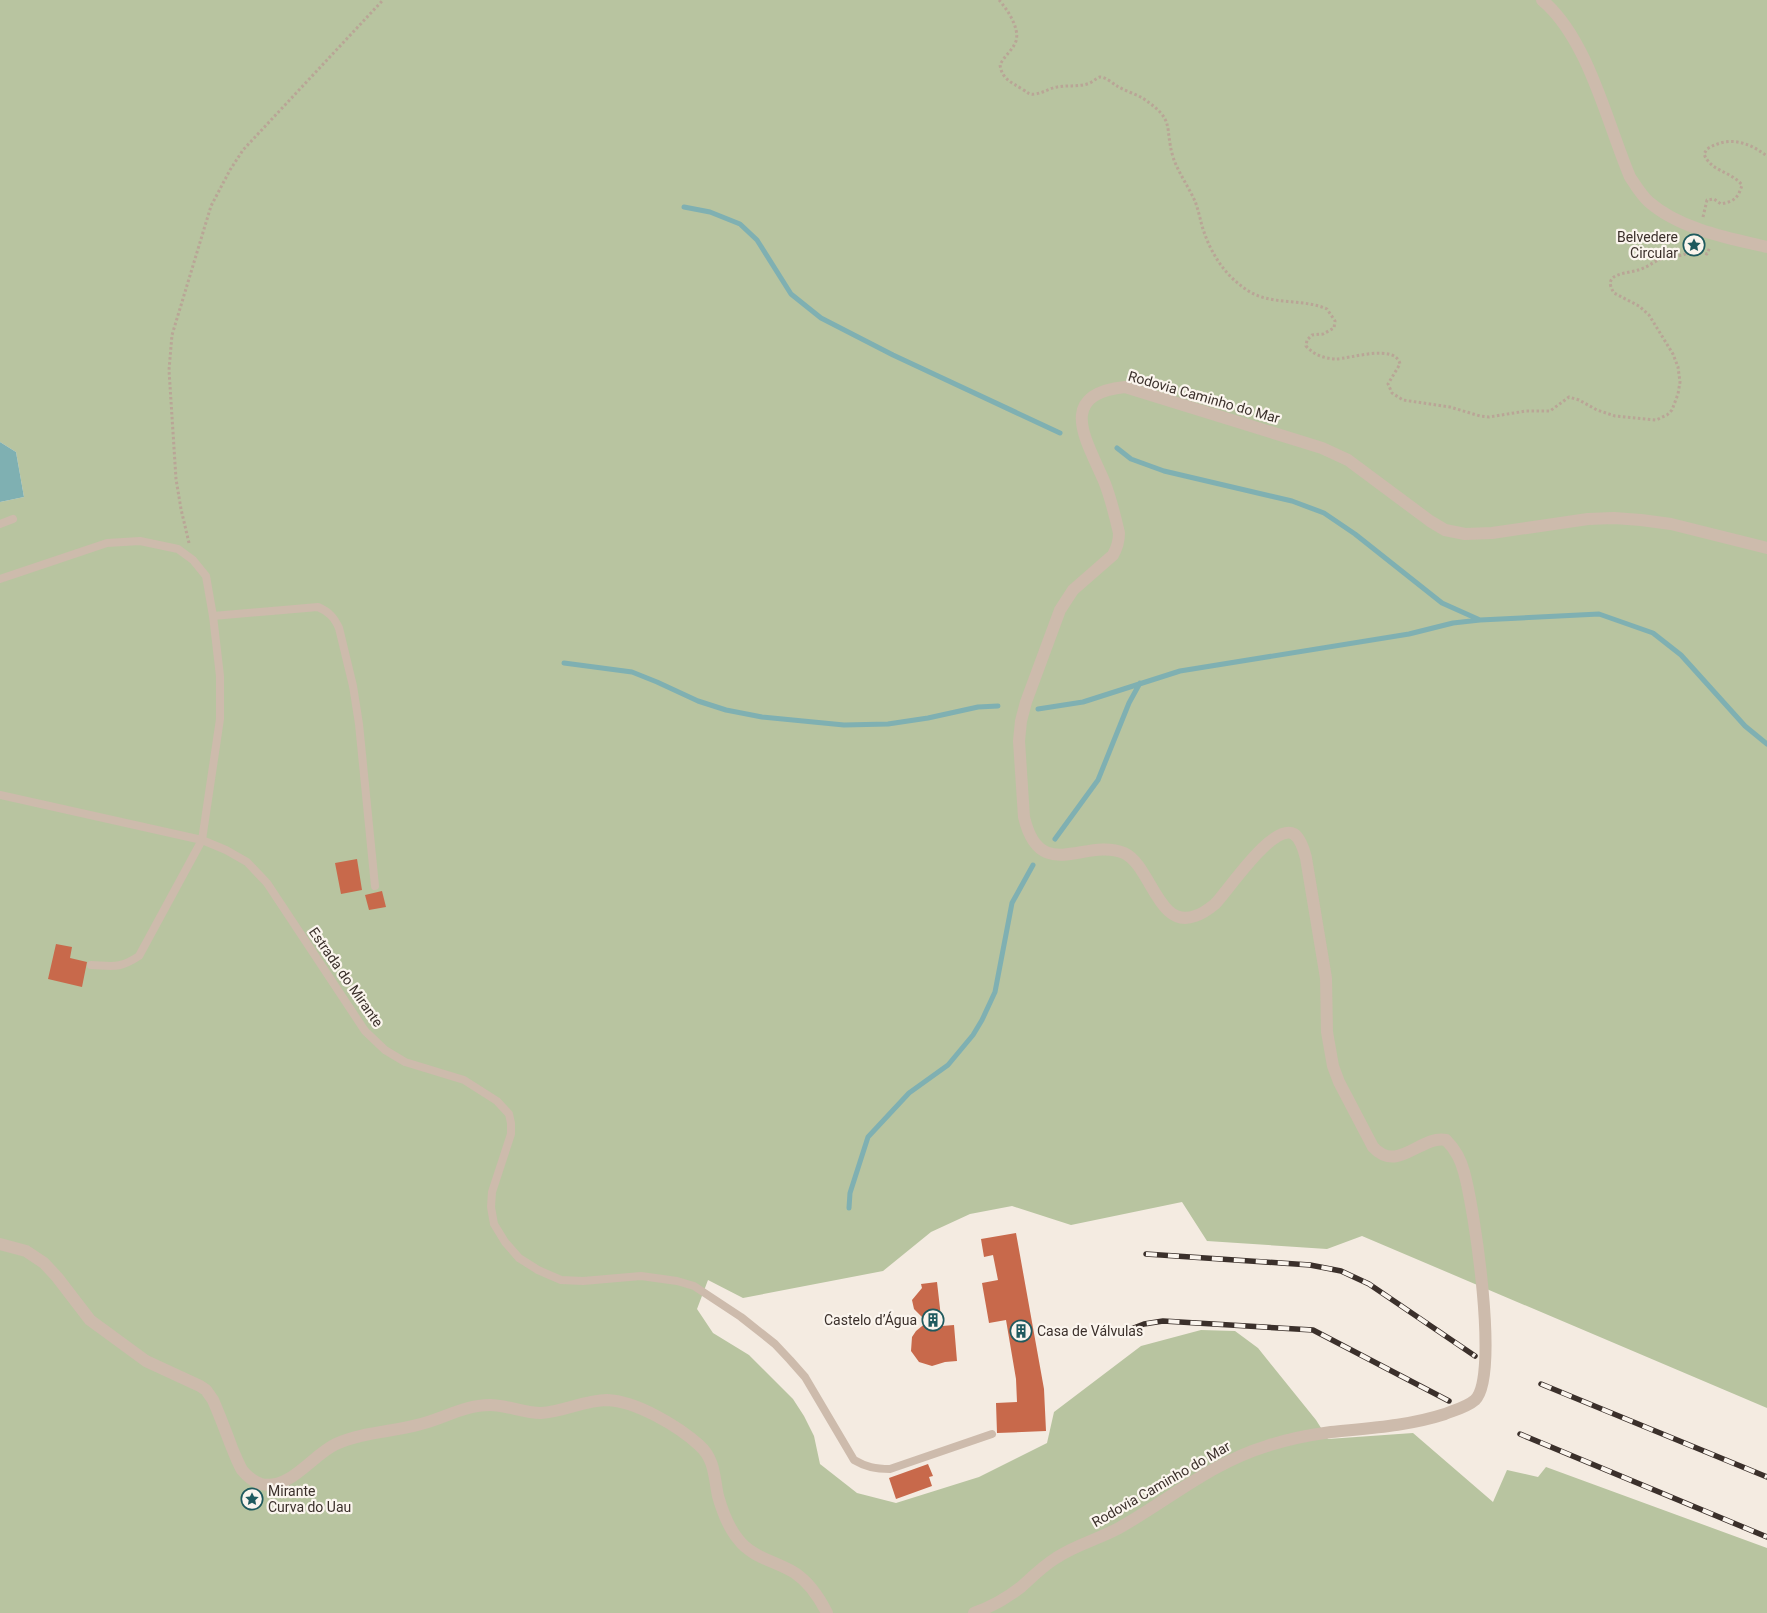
<svg xmlns="http://www.w3.org/2000/svg" width="1767" height="1613" viewBox="0 0 1767 1613" font-family="Roboto,sans-serif">
  <style>
    .green { fill: #b8c4a0 }
    .water { fill: #7fb0b2 }
    .lines { fill: none; stroke-linecap: round; stroke-linejoin: round }
    .stream { stroke: #7fb0b2; stroke-width: 5 }
    .building { fill: #c8694b }
    .path { stroke: #b9a596; stroke-width: 3; stroke-dasharray: 2.5 2.5; stroke-linecap: butt }
    .service { stroke: #cdbbac; stroke-width: 8 }
    .minor { stroke: #cdbbac; stroke-width: 12 }
    .rail-casing { stroke: #3b302b; stroke-width: 5.5 }
    .rail { stroke: #fbf5ee; stroke-width: 4; stroke-dasharray: 11; stroke-linecap: butt }
    .labels { text-anchor: middle; dominant-baseline: central; stroke-width: 4.5; stroke-linejoin: round; paint-order: stroke }
    .poi-label { font-size: 14px; fill: #3b302b; stroke: #fbf5ee; text-anchor: end }
    .street-label { font-size: 14px; fill: #3b302b; stroke: #fbf5ee }
  </style>
  <rect width="100%" height="100%" fill="#f4ebe1"/>
  <path class="green" d="M0,0H1767V1408L1362,1236L1327,1249L1207,1241L1182,1202L1071,1225L1012,1206L970,1214L931,1232L883,1271L743,1298L708,1280L697,1309L713,1333L749,1355L793,1399L804,1416L814,1436L820,1464L857,1493L896,1503L979,1477L1047,1443L1054,1412L1141,1346L1201,1330L1235,1331L1258,1348L1316,1420L1328,1439L1413,1433L1493,1502L1507,1470L1538,1477L1546,1467L1767,1548V1613H0V502L24,497L16,452L0,442Z"/>
  <path class="water" d="M0,442L16,452L24,497L0,502Z"/>
  <g class="lines">
    <path class="stream" d="M684,207L710,212L740,224L757,240L791,294L821,318L893,355L1060,433
      M1117,448L1131,459L1164,471L1292,501L1324,513L1355,534L1442,603L1480,620L1599,614L1653,633L1681,655L1745,726L1767,744
      M564,663L632,672L657,682L698,701L726,710L762,717L844,725L888,724L928,718L978,707L998,706
      M1038,709L1083,702L1180,671L1409,634L1453,623L1480,620
      M1055,839L1098,780L1129,703L1140,683
      M849,1208L850,1193L868,1137L909,1093L948,1065L973,1035L982,1020L995,992L1012,903L1033,865"/>
  </g>
  <path class="building" d="M357,859L362,890L341,894L335,863Z
    M382,891L386,907L369,910L365,895Z
    M56,944L72,947L70,958L87,962L82,987L48,979Z
    M1016,1233L1044,1389L1046,1431L997,1433L996,1403L1017,1402L1016,1379L1006,1320L989,1323L982,1283L998,1280L993,1255L984,1257L981,1239Z
    M937,1282L942,1326L954,1325L957,1361L945,1362L932,1366L919,1362L911,1351L912,1337L916,1331L927,1322L914,1309L912,1300L922,1288L921,1284Z
    M928,1464L933,1476L929,1477L932,1486L896,1499L889,1478Z"/>
  <g class="lines">
    <path class="path" d="M999,0C1007,9 1020,28 1016,41C1013,50 1004,56 1000,65C1002,79 1011,82 1022,89C1027,92 1029,95 1035,94C1043,93 1050,88 1057,87C1067,85 1077,87 1087,84C1092,83 1096,78 1100,77C1106,77 1112,83 1117,86C1125,91 1136,94 1144,99C1176,121 1164,126 1173,157C1178,172 1188,186 1195,201C1198,209 1200,218 1202,226C1210,252 1224,275 1247,290C1270,306 1303,298 1327,309L1335,321L1334,328L1323,334L1312,335L1307,340L1306,346C1314,355 1323,358 1335,359C1350,359 1395,343 1400,364L1388,384L1392,393L1403,400L1450,407L1480,416L1489,417L1526,411H1550L1569,397L1579,400L1597,410L1615,416L1656,420L1667,415L1672,410L1678,394L1680,382L1678,367L1673,354L1649,315L1639,306L1614,293C1601,273 1626,274 1638,270C1647,268 1654,261 1663,258C1675,254 1684,259 1692,248L1707,254L1710,247
      M1703,217L1707,200L1714,199L1721,204C1735,201 1738,198 1742,185C1731,171 1711,172 1704,154L1707,149C1728,136 1747,141 1767,156
      M189,543L181,509L176,479L169,370L172,335L211,206L230,170L243,150L383,0"/>
    <path class="service" d="M0,524L13,519
      M0,579L107,543L140,541L178,549L193,560L206,576L213,616L220,676V719L202,840L139,956C119,969 114,966 91,965
      M213,616L318,607C329,612 334,617 339,628L353,686L359,724L375,886
      M0,795L202,840L226,850L247,862L267,883L365,1031L385,1050L405,1062L464,1080L497,1101L509,1114L511,1123V1134L492,1192L491,1207L494,1224L505,1242L519,1258L538,1270L561,1280L583,1281L641,1276L677,1281L694,1286L741,1317L775,1344L790,1360L805,1377L854,1460C866,1467 875,1469 890,1469L992,1434"/>
    <path class="minor" d="M1542,0C1588,38 1607,123 1630,177C1636,186 1641,195 1649,202C1680,229 1728,238 1767,247
      M0,1244L26,1251L44,1263L57,1277L90,1320L146,1361L200,1386L206,1390L213,1400C220,1416 226,1432 232,1448C235,1455 238,1463 242,1470C247,1476 254,1482 261,1484C290,1491 312,1455 336,1444C363,1432 393,1432 421,1424C444,1418 465,1405 490,1405C507,1405 523,1413 541,1413C563,1412 585,1400 607,1400C636,1401 678,1426 699,1445C715,1459 714,1477 718,1496C722,1510 728,1527 738,1539C752,1558 776,1561 795,1573C810,1583 819,1597 827,1613
      M974,1613C991,1607 1007,1598 1021,1587C1032,1577 1043,1566 1056,1558C1075,1545 1099,1539 1119,1528C1169,1500 1211,1463 1267,1446C1288,1439 1309,1435 1331,1432C1370,1428 1408,1426 1445,1414C1455,1410 1467,1407 1475,1400C1500,1377 1474,1207 1464,1172C1461,1160 1455,1149 1446,1140C1420,1135 1398,1174 1373,1147L1339,1082L1333,1066L1327,1032L1326,978L1306,858C1304,850 1301,839 1294,834C1273,822 1228,891 1215,904C1209,909 1202,914 1195,916C1158,930 1151,865 1124,853C1085,837 1040,885 1024,817L1019,741L1021,721L1026,702L1060,610L1073,590L1113,555C1117,548 1119,542 1119,533C1115,516 1111,498 1104,481C1087,441 1055,394 1125,387L1322,448L1348,460L1430,521L1445,530L1465,534L1492,533L1588,519L1614,518L1641,520L1671,524L1767,548"/>
    <g class="rail-casing">
      <path id="rail" d="M1146,1254L1310,1265L1341,1271L1369,1284L1475,1356
        M1126,1331L1144,1324L1163,1321L1313,1330L1449,1401
        M1541,1384L1767,1477
        M1520,1434L1767,1537"/>
    </g>
    <use href="#rail" class="rail"/>
  </g>
  <defs>
    <g id="sight-ring" transform="scale(1.125)"><circle r="9.5" fill="#fbf5ee" stroke="#1f5a5e" stroke-width="1.5"/><path d="M0-6L1.8-2.2L6-1.7L2.9 1.2L3.7 5.4L0 3.3L-3.7 5.4L-2.9 1.2L-6-1.7L-1.8-2.2Z" fill="#1f5a5e"/></g>
    <g id="building-ring" transform="scale(1.125)"><circle r="9.5" fill="#fbf5ee" stroke="#1f5a5e" stroke-width="1.5"/><path d="M-4-6H4V6H1V3H-1V6H-4ZM-2.5-4.3h1.7v1.8h-1.7ZM.8-4.3h1.7v1.8H.8ZM-2.5-1h1.7V.8h-1.7ZM.8-1h1.7V.8H.8Z" fill="#1f5a5e"/></g>
  </defs>
  <g fill-rule="evenodd">
    <use href="#sight-ring" x="1694" y="245"/>
    <use href="#building-ring" x="933" y="1320"/>
    <use href="#building-ring" x="1021" y="1331"/>
    <use href="#sight-ring" x="252" y="1499"/>
  </g>
  <g class="labels">
    <g class="poi-label">
      <text x="1678" y="237">Belvedere<tspan x="1678" dy="16">Circular</tspan></text>
      <text x="917" y="1320">Castelo d’Água</text>
      <text x="1037" y="1331" text-anchor="start">Casa de Válvulas</text>
      <text x="268" y="1491" text-anchor="start">Mirante<tspan x="268" dy="16">Curva do Uau</tspan></text>
    </g>
    <g class="street-label">
      <text transform="translate(1204 397) rotate(16)">Rodovia Caminho do Mar</text>
      <text transform="translate(346 977) rotate(55)">Estrada do Mirante</text>
      <text transform="translate(1161 1484) rotate(-30)">Rodovia Caminho do Mar</text>
    </g>
  </g>
</svg>
